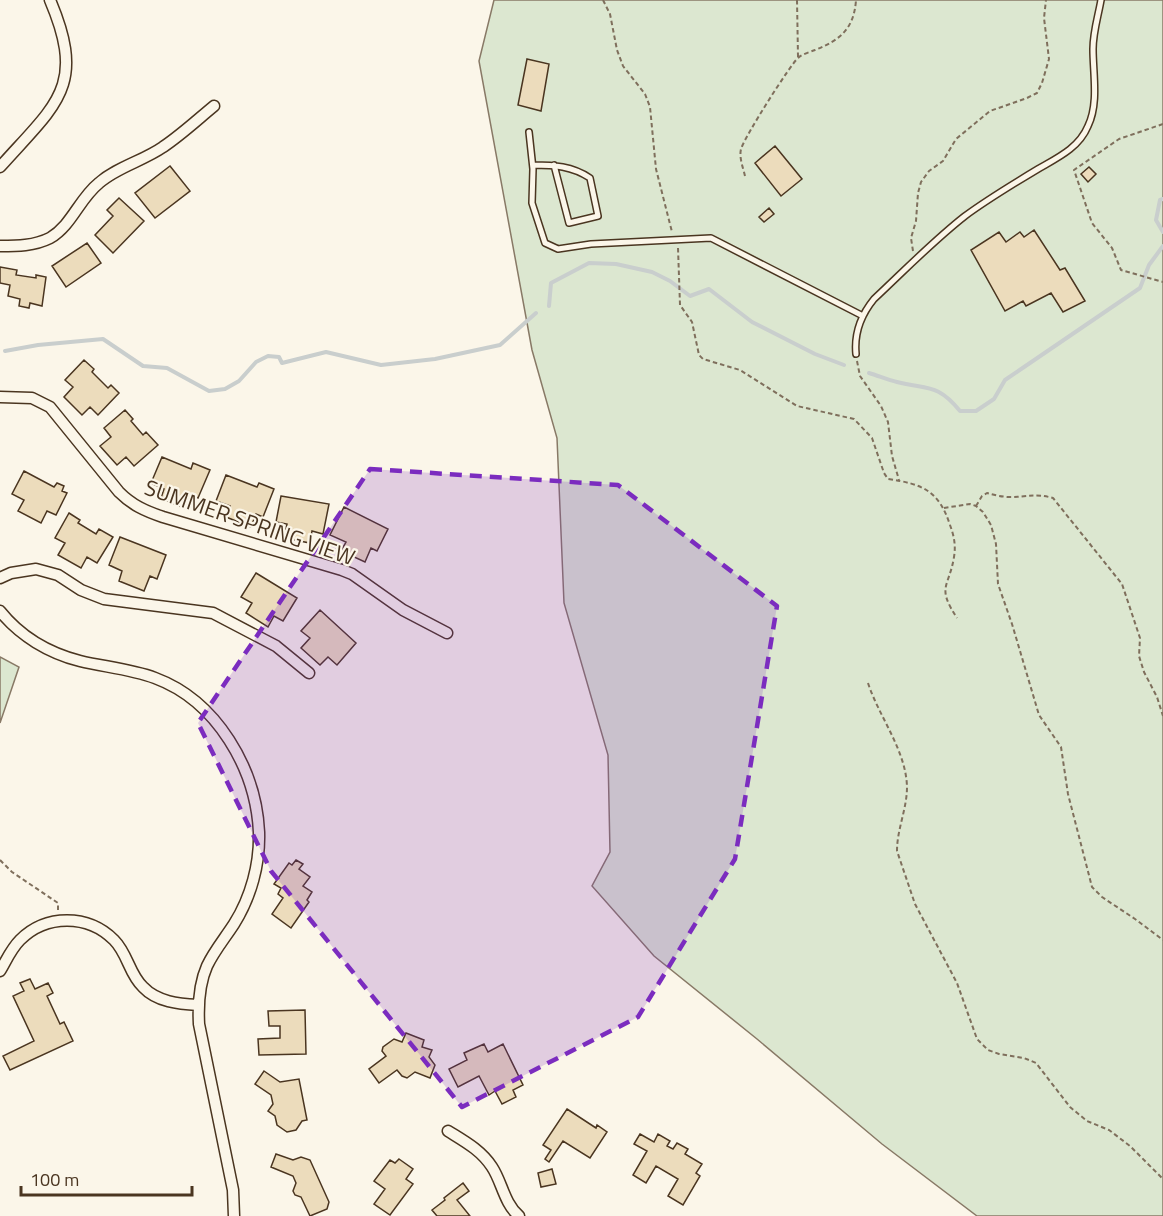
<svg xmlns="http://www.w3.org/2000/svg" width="1163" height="1216" viewBox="0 0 1163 1216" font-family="'Titillium Web',sans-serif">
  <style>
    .green { fill: #dce7d0; stroke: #887966; stroke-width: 1.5 }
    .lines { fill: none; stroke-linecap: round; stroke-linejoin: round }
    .stream { stroke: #c9cecd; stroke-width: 4 }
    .building { fill: #ecdcbc; stroke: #4a3520; stroke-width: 1.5 }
    .lane-casing { stroke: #4a3520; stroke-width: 8 }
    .street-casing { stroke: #4a3520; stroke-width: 13 }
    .path { stroke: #7f6f5c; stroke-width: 2; stroke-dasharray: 4.5 3; stroke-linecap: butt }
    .lane { stroke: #fbf6e9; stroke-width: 5 }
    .street { stroke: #fbf6e9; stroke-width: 10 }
    .marked { fill: #7b2cbf; fill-opacity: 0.2; stroke: #7b2cbf; stroke-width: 4.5; stroke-dasharray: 12 8; stroke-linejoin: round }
    .labels { text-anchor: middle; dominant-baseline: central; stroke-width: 4.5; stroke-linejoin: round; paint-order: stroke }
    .street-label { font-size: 22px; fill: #4a3520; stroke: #fbf6e9 }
  </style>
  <rect width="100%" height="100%" fill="#fbf6e9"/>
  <path class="green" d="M494,0H1163V1216H977L882,1144L757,1039L654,956L592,886L610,852L608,755L564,603L557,438L532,350L479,61Z
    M0,657L19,667L0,723Z"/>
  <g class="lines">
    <path class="stream" d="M1163,199L1160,200L1156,220L1163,232
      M549,306L551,283L589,263L616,264L652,272L670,281L690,296L709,289L752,322L815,354L844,365
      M5,351L38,345L103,339L143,366L167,368L209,391L225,389L239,381L256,362L268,356L279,357L282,363L326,352L381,365L435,359L500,345L536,313
      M869,373C879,376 888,380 897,382C928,390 937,383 960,411H976L994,399L1005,380L1140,288L1149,265L1163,246"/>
  </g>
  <path class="building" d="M527,59L549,64L541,111L518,105Z
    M775,146L802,179L781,196L755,163Z
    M170,166L190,191L155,218L135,193Z
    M1089,167L1096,174L1088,182L1081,174Z
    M119,198L144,221L113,253L95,235L113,216L107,210Z
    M769,208L774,214L764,222L759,217Z
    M1034,230L1060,270L1065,268L1085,301L1063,312L1051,293L1026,306L1023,301L1005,311L971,250L999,232L1006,242L1020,232L1024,237Z
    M87,243L101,263L66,287L52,266Z
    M0,267L17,270L16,275L36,278V275L46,277L42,306L30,303L29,308L19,306L20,299L8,296L10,285L0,283Z
    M84,360L94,369L92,372L108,388L111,385L119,393L98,415L90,407L82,415L64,397L73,387L65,380Z
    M125,410L133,419L131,421L143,435L146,432L158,445L134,466L126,457L117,465L100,446L111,437L104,428Z
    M162,457L191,469L193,463L210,470L198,498L192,495L186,509L161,498L164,489L151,483Z
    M24,471L54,487L57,483L64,486L62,491L67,493L56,515L47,511L41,523L18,511L24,500L12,494Z
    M226,475L257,487L259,483L274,489L263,517L256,514L251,527L226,517L230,506L216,501Z
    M281,496L329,504L323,534L312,531L310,543L284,538L287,524L276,522Z
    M344,507L388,529L377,551L371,548L365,562L341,551L346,542L330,535Z
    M69,513L80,520L78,523L96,534L99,529L113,537L97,563L87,557L81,568L58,555L65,543L55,538Z
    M120,537L166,555L157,579L150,576L144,591L119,581L122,571L109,565Z
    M256,573L297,598L283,621L274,616L268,627L246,613L252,603L241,597Z
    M320,610L356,643L337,665L328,657L320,665L301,648L310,638L301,631Z
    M296,860L303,864L299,869L310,877L303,886L312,892L307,900L309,902L291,928L272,914L283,898L278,894L281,888L274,884L289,863L292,865Z
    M30,979L35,989L48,983L53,993L47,996L60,1024L64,1022L73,1041L10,1070L3,1056L34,1041L13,996L24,991L20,983Z
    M305,1010L306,1054L259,1055L258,1039L280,1038V1026H269L268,1011Z
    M406,1033L424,1040L422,1047L432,1050L429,1057L435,1065L430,1078L415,1072L407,1078L402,1076L397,1070L379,1083L369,1069L386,1056L382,1051L383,1047L394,1039L402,1042Z
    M484,1044L488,1052L503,1044L523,1085L513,1090L516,1097L502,1104L495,1091L489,1095L479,1076L458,1087L449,1069L467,1060L464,1053Z
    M264,1071L280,1082L299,1079L307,1120L302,1121L296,1130L287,1132L277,1125L275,1116L268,1111L273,1104L271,1095L255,1084Z
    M567,1109L596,1128L597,1125L607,1132L590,1158L563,1141L549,1162L545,1159L551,1150L543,1145Z
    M640,1134L654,1142L658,1134L670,1141L667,1146L673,1149L677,1143L688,1149L685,1154L702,1164L696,1173L700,1176L683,1205L668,1196L678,1179L656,1166L646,1183L633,1175L647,1151L634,1144Z
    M276,1154L293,1160L301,1157L310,1160L329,1202L327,1209L310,1216L301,1197L295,1195L293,1191L296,1183L293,1176L271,1167Z
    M399,1159L413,1169L406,1179L413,1184L390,1215L374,1204L385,1189L374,1181L390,1160L395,1163Z
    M552,1169L556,1184L541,1187L538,1173Z
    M463,1183L469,1191L457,1200L470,1216H437L432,1210L445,1200L444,1198Z"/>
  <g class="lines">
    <g class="lane-casing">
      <path id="lane" d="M529,132L533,169L532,203L545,243L558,249L591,244L711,238L863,316
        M533,165C554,165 572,166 590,178L598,216L569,223L554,165
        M856,354C854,333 861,315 874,299C904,271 933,241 965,216C988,199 1013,184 1038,169C1057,158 1079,148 1088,126C1099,103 1093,74 1093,49C1093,32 1098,17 1101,0"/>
    </g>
    <g class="street-casing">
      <path id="street" d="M0,167C56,104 87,87 50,0
        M0,246C17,246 34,246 50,238C72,225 79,199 99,183C117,167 143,161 163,147C181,135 197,120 214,106
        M0,397L32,398L50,407L119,492C132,505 145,511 163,517L342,570L352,574L403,610L447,633
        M0,578L11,573L36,569L58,575L81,590L104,599L213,613L276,646L309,673
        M0,611C20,636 49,653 80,661C105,667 131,669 155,678C217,701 256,769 259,832C260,864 251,897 234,924C225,938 214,951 207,966C199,984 198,1004 199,1024L233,1190L234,1216
        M0,971C6,961 11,949 20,940C46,914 88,914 114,940C128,954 129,974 143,987C157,1002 179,1004 198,1005
        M448,1131C464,1141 481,1150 492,1167C502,1182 504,1203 519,1216"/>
    </g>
    <path class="path" d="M603,0L610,14L617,50L623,66L645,94L650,107L656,169L672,232
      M797,0L798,57
      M1163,124L1119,139L1074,170L1092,223L1112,248L1121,270L1163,282
      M745,176C743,167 739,158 741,149C744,138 790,65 798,58C802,54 810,52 815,50C840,40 854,29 856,0
      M678,248L680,305L692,322L699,355L703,359L740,370L797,406L854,419L872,438L884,473L888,479C923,484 939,491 950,525C954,536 956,545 954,557C949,588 936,586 957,618
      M913,251L911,238L916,221L918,193L921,182L929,171L943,161L956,139L990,111L1027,98L1037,93L1042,83L1049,59L1044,18L1046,0
      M857,361L860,376L881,406L888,422L892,456L899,480
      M976,506L982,496L987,493C994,495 1002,497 1010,497C1028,497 1034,493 1053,498L1122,584L1140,638L1139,656L1144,672L1157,697L1163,716
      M944,508L970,504L976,506L983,512L991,525L996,544L998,584L1012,624L1039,715L1061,747L1068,794L1092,887L1102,897L1135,919L1163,940
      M868,683C879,717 906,750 907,787C907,809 897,829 897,851L915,904L957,983L977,1039L988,1050L999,1054L1024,1058L1036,1063L1070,1107L1087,1121L1109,1130L1130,1146L1163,1179
      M0,860L12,872L58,903V911"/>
    <use href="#lane" class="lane"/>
    <use href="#street" class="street"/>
  </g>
  <path class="marked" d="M370,469L618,485L777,606L735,859L638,1017L462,1107L271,871L198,723Z"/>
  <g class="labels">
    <g class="street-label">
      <text transform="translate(250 522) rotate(19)">SUMMER SPRING VIEW</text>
    </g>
  </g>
  <path d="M21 1186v9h171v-9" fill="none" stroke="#4a3520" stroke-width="3"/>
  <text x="30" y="1186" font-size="18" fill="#4a3520" stroke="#fbf6e9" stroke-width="4.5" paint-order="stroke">100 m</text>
</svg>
